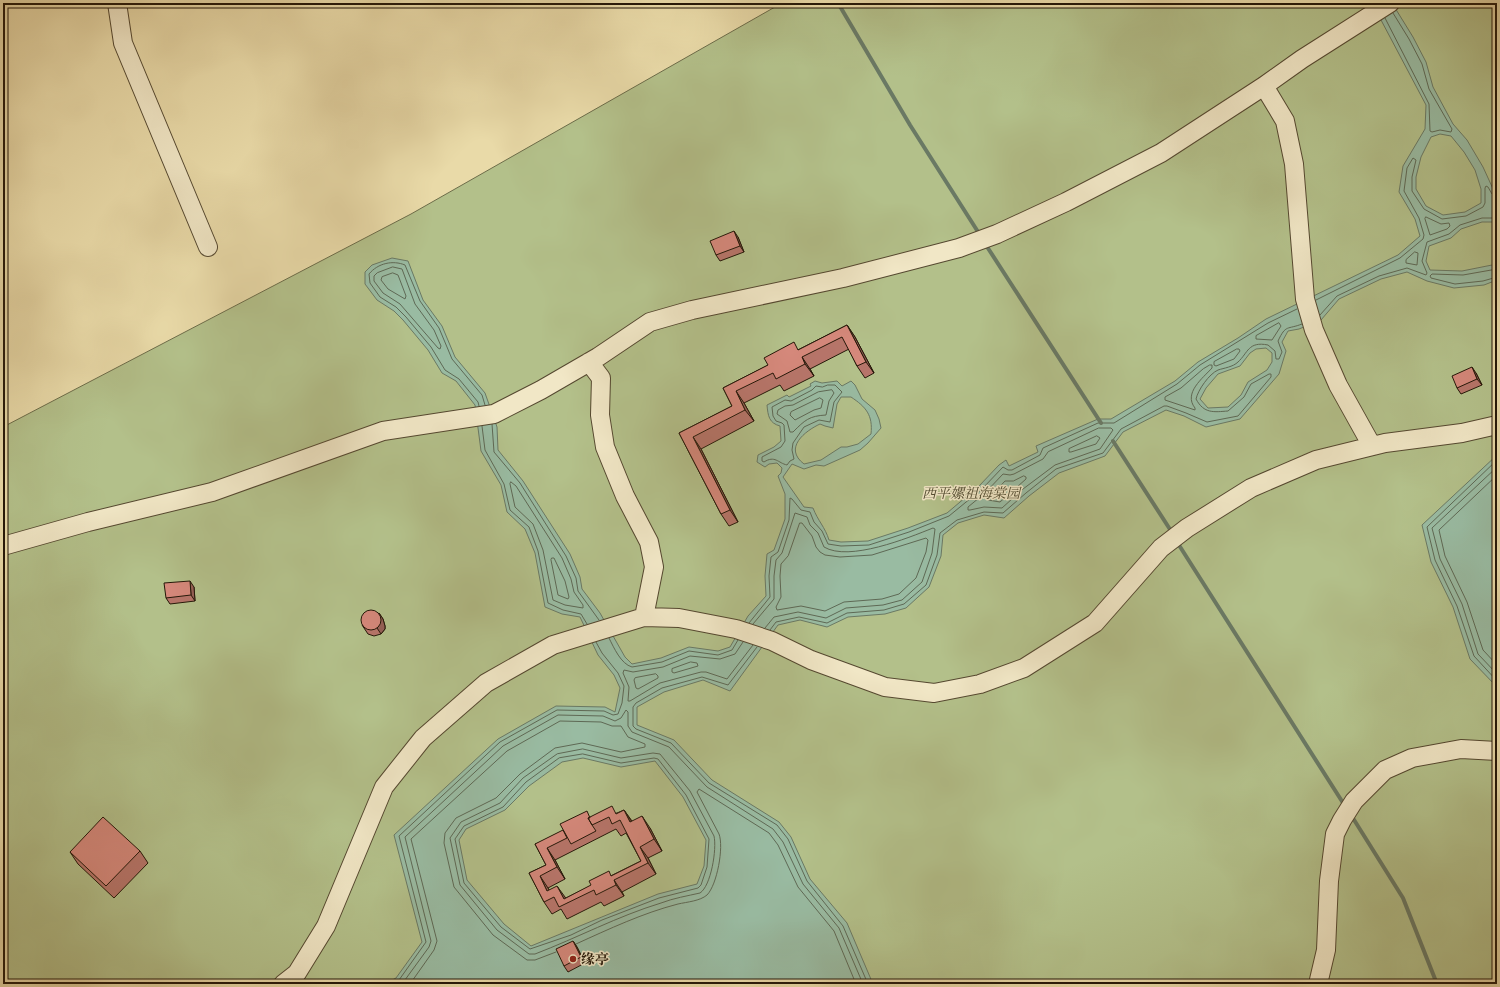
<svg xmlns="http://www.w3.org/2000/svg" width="1500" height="987" viewBox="0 0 1500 987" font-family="Alegreya,'Noto Serif SC',serif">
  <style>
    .green { fill: #b3c08a; stroke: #6c6c49 }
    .water { fill: #99bba2; stroke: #6a7964; fill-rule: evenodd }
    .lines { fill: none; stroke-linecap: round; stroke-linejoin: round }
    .shore { stroke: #5e6955; stroke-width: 1 }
    .stream { stroke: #6a7964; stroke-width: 4 }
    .minor-casing { stroke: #554830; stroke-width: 20 }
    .minor { stroke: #f1e7c6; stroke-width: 18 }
    .wall { fill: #b7756a; stroke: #241708; fill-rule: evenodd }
    .shaded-wall { fill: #955f56; stroke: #241708 }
    .building { fill: #d5887b; stroke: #241708 }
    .poi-dot { fill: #8f2418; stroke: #f1e7c6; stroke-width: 1.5 }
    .labels { text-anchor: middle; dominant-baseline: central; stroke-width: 3; stroke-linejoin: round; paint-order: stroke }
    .park-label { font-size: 14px; font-style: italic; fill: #4f4a2f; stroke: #f1e7c6 }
    .poi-label { font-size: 14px; font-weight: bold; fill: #241708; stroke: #f1e7c6; text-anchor: start }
  </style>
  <rect width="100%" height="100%" fill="#e9daa8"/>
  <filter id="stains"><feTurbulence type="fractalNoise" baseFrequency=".005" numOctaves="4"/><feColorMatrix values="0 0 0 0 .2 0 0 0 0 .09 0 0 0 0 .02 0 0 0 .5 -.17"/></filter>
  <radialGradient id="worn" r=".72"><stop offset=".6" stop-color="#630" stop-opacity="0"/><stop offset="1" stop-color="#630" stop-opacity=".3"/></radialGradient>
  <path class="green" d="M782,3H1497V984H3V427L411,214Z"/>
  <path class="water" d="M1372,3H1392L1413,37L1426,62L1433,87L1453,124L1467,140L1483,167L1494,191H1497V225L1494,222H1482L1461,229L1451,238L1429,246L1426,261L1430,270L1462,271L1497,264V280L1484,285L1454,288L1427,281L1407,272L1381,279L1339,299L1321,320L1299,329L1288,331L1282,342L1286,351L1279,374L1240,419L1206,427L1184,416L1166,410L1123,432L1105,456L1059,473L1029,496L1004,518L984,515L958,523L943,535L941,556L929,587L906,608L885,614L848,617L827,627L800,620L778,625L730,691L703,680L664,692L637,707V725L674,740L712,780L779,822L791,837L810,879L847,923L873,984H385L396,978L422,942L394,835L498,739L556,706L605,707L615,712L620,688L614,675L598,655L580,617L562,614L545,607L535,553L525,529L507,512L501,485L481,451L475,405L456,381L442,373L428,350L403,320L394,311L377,300L365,284V272L372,265L392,258L408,261L423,300L442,326L455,357L485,393L497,427L498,450L523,481L570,554L580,577L582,589L600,613L625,657L632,664L661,658L689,647L718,651L730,647L748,616L766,596L765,576L767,554L774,550L785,519V494L778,476L781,473L782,468L777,463L769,464L765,467L757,462L758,455L774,447L781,441L780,426C769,423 768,416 767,405L787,395L789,397L811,386L810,384L815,381L822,383L837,381L842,386L851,381L855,385L862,399L875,410L879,419L881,428L868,443L860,450L824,466L816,465L804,469L792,464L783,477L804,507L813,508C818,521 825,527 829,540L841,542L868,541L908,528L947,513L979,486L999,465L1006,460L1009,466L1038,452L1036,446L1098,419H1111L1175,381L1198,362L1238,338L1266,319L1398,255L1420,236L1415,219L1399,192L1403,166L1425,129L1426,105ZM1440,134L1451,136L1464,152L1475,170L1481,189V203L1465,212L1443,215L1426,206L1416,189V177L1421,157L1431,137ZM1266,348L1272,353V362L1267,370L1248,382L1241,395L1228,407L1208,408L1200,399L1206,388L1218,374L1240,366L1250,353L1256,349ZM841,397H851C866,407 873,415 871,434L858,444L847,447H841L821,460L804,464C783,448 805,431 820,424L825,426L833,428L837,404ZM583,758L621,767L655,761L683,797L706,840L704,866L697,884L658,894L531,946L504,924L467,880L459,840L466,829L505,810L529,786L562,762Z
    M1497,455V687L1470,659L1453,607L1431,562L1422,525Z"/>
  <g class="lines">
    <path class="shore" d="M1385,18L1429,104L1430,131L1432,132L1440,130L1451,132L1452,129L1429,89L1422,64L1409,39L1393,13
      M1426,217L1441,224L1449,223L1450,226L1447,229L1430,235L1425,219Z
      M1415,252L1418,253L1417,265L1406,263V260Z
      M393,267L402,269L415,304L434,330L441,346L440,349L438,348L400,304L383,293L374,281V276L377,273Z
      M1497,269L1463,275L1432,274L1430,276L1431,278L1455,284L1483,281L1497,277
      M393,273L398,275L406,296L405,299L388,289L381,280L382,277Z
      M1316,300L1400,258L1423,239L1424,235L1419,218L1404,191L1407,168L1413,158L1416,160L1412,177V191L1424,209L1442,219L1466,216L1483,207L1485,203V188L1486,186L1488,187L1492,194L1497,195
      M1320,315L1337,296L1379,276L1407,268L1426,275L1427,273L1422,261L1427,242L1449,234L1460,225L1482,218H1494L1497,219
      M1279,323L1281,326L1272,340L1256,339V336Z
      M1237,349H1239L1240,351L1234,359L1216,366L1214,365V362Z
      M1210,365H1212V368C1203,378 1183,393 1195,408V410L1165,400V397L1181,388L1203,369Z
      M828,385H835L842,392L834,402L830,422L819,420L804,427L793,443L792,450L794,459L790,461L787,465C778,463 775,455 764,462L762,461V457L781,447L785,441L784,425L782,423L776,421L773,416L772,407L785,400L791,401L812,390L816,386L822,387Z
      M832,390L834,393L829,401L826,415C809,416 805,420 793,432H790L787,421L777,414L778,410L785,406L793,405L818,392Z
      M820,398L823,400L821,408L814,410L795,420L790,415L791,412Z
      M479,406L478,402L459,379L445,370L431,347L406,317L396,307L380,297L370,283L369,274C378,263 393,260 405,265L420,301L439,328L452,359L482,395L485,405
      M492,424L494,452L520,483L566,556L576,578L578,591L599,620
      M482,426L485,450L504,484L510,510L529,527L538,551L548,603L563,610L581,614L587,624
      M1099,428H1111L1113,430L1100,449L1055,465L1023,489L1002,508L984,507L970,510H968V507L985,493L1003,474L1010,475L1014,474L1043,459L1048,452Z
      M1097,436L1100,438L1096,444L1071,452H1069V449Z
      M1497,460L1427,527L1435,560L1457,606L1474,656L1497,681
      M1497,467L1432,528L1440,559L1462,604L1478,654L1497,674
      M1497,475L1439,530L1445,556L1467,602L1483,650L1497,665
      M1024,476L1026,477V479L1000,502L988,500L989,498L1005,481H1013Z
      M511,482L516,486L562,558L571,579L574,592L583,605V608L565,605L553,600L543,550L533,524L515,507L510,484Z
      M800,523H802L812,536L816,547L820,552L825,555L840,557L872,555L926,538L928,540L926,552L916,578L899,594L882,599L844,602L825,611L801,606L777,610L776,607L781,597L780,576L781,564L788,556Z
      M552,558H554L565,581L569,597L568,599L558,595L551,560Z
      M749,623L770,597L769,576L771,557L778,552L789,520L790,498L792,499L801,510L810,512L814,522L822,531L828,544L841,546L869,545L909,532L949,516L982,489L1003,467L1008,470H1012L1040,455L1043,448L1098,423H1114L1177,384L1200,365L1268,323L1297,309
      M753,624L774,599V576L776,560L782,553L795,513L807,517L810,525L818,533L824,547C849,562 908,538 933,528L935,529L932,553L922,582L902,600L883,605L846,608L826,618L798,612L774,617L765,628
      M770,630L776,622L799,617L827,623L847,613L884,610L904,604L926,585L937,555L940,533L957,520L984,512L1003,513L1026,493L1056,469L1103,453L1121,429L1164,406H1167L1186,413L1207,422L1238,416L1271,377V374H1269L1251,384L1244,397L1228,411C1214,412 1204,414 1196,399C1198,390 1209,374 1218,370C1224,368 1233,367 1238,362C1248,353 1248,341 1268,345L1275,351L1276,359H1279L1282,352L1278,341C1286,324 1287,330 1302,324
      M609,638C614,648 621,664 632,667L662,662L689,651L718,655L732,650L738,640
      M743,642L735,654L720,659L690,656L663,667L633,672L624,670L623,673L629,687L628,701H630L660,683L701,672H706L727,679L753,645
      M757,647L728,685L702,677L662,688L636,703L633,707V726L636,729L671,743L709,783L777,825L788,839L807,881L843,926L868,984
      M691,662L697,663L698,666L674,673L672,672V669Z
      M656,674L658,676V678L638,689L636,688L634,680L635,678Z
      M583,749L621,758L653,753L660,754L690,791L714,836C717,849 711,886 700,893C687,896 674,898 661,903C618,916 577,938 535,954H529L497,930L460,885L450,838L461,822L500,803L523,778L557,754Z
      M583,754L621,763L654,758L658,759L686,795L709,839L707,867L701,885L698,888L659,898L602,920L571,935L530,949L501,927L464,883L455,839L464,826L503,807L526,782L559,758Z
      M576,944C609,929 643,913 678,904C687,902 700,901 707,895C717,885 724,847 719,834L697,792L699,789L769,833L778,845L798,887L834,931L856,984
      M393,984L399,980L426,942L399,836L500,742L557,710L604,711L613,715L618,714L622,703L624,686L618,673L602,653L596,642
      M402,984L429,947L431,941L405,837L503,746L558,715L603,716L615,721L621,718L626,710L628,712V726L632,732L669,747L707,787L773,829L783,842L803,884L839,928L863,984
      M410,984L434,950L437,941L411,839L507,751L560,721L601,722L612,726H621L628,737L645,744V747L621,752L582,743L555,748L520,774L496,798L456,818L445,833L444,843L454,887L493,935L527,960H535L556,952"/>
    <path class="stream" d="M838,3L910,125L980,235
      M984,242L1101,423
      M1113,441L1173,534
      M1177,542L1345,806
      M1351,815L1403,898L1437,984"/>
    <g class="minor-casing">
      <path id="minor" d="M117,3L123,43L208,247
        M1264,86L1285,121L1294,164L1305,299L1314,330L1338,385L1372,446
        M589,362L601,378L600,415L605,447L625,496L649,542L654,567L644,617
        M3,546L88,522L212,492L383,431L494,414L541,390L598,357L650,322L692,310L843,278L959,248L997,234L1066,202L1161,153L1264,86L1302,59L1390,3
        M283,984L297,973L326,926L384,787L423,738L486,683L553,645L644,617L679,618L736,629L772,641L811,660L885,687L934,693L980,684L1024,668L1095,623L1161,548L1187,528L1251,488L1316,460L1385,443L1462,433L1497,425
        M1318,984L1326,950L1329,881L1335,834L1342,820L1354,801L1385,770L1412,758L1461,749L1497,751"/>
    </g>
    <use href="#minor" class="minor"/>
  </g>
  <path class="wall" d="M738,237L744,252L720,261L716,255Z
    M847,325L855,337L874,373L865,378L857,366L849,349L810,369L814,376L784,391L780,385L744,403L754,421L701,449L738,522L729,526L721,514L679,433L732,406L723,388Z
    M1476,373L1482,385L1461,394L1457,388Z
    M194,587L195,601L170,604L166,598Z
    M379,613L383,619L385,626V629L381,634L374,636L368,634L362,625Z
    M624,810L632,821L650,828L662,851L648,858L656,874L622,892L624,896L604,906L601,902L567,919L561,909L552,914L544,902L529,873L546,865L535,844L566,835L591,817L617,813ZM616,829L621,836L626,833L641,861L566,898L549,890L548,888L565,879L555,860Z
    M140,851L148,863L114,898L78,864L70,852Z
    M573,941L577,947L585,963L568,972L564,966Z"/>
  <path class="shaded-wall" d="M734,231L738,237L744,252L740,246Z
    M847,325L855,337L874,373L866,362Z
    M802,357L810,369L814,376L805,364Z
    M1472,367L1476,373L1482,385L1477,379Z
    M736,391L744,403L754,421L745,410Z
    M693,437L701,449L738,522L730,510Z
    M190,581L194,587L195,601L191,595Z
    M379,613L383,619L385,626V629L381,634L377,628Z
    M624,810L632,822H630Z
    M642,816L650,828L662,851L654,839Z
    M640,847L648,858L656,874L648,863Z
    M547,848L555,860L565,879L557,867Z
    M540,876L548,888L553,897L547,891Z
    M614,880L622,892L624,896L616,885Z
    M557,886L565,897L568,903L564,899Z
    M573,941L577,947L585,963L581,957Z"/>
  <path class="building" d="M734,231L740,246L716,255L710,241Z
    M847,325L866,362L857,366L842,337L802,357L805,364L776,379L773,373L736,391L745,410L693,437L730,510L721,514L679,433L732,406L723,388L768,365L764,358L794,342L798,350Z
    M1472,367L1477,379L1457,388L1452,376Z
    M190,581L191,595L166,598L164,583Z
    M361 620a10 10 0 1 1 20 0a10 10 0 1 1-20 0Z
    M612,806L616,814L624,810L630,822L642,816L654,839L640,847L648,863L614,880L616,885L596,895L594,890L559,907L554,897L544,902L529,873L546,865L535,844L563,830L567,838L547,848L557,867L540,876L547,891L557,886L564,899L591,885L589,881L609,871L611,876L641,861L620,820L612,824L609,817L592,825L588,818Z
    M587,811L590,818H588L592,825L596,831L571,844L560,824Z
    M103,817L140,851L106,886L70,852Z
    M573,941L581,957L564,966L556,949Z"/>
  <circle class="poi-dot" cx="573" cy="959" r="4"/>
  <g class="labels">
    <g class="park-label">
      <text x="971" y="493">西平嫘祖海棠园</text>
    </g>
    <g class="poi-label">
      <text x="581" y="959">缘亭</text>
    </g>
  </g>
  <rect width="1500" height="987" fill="none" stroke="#e9daa8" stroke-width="16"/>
  <rect x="4" y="4" width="1492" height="979" fill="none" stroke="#241708" stroke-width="2"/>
  <rect x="8" y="8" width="1484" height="971" fill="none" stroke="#241708"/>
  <rect width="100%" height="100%" filter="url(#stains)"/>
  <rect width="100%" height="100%" fill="url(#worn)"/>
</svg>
